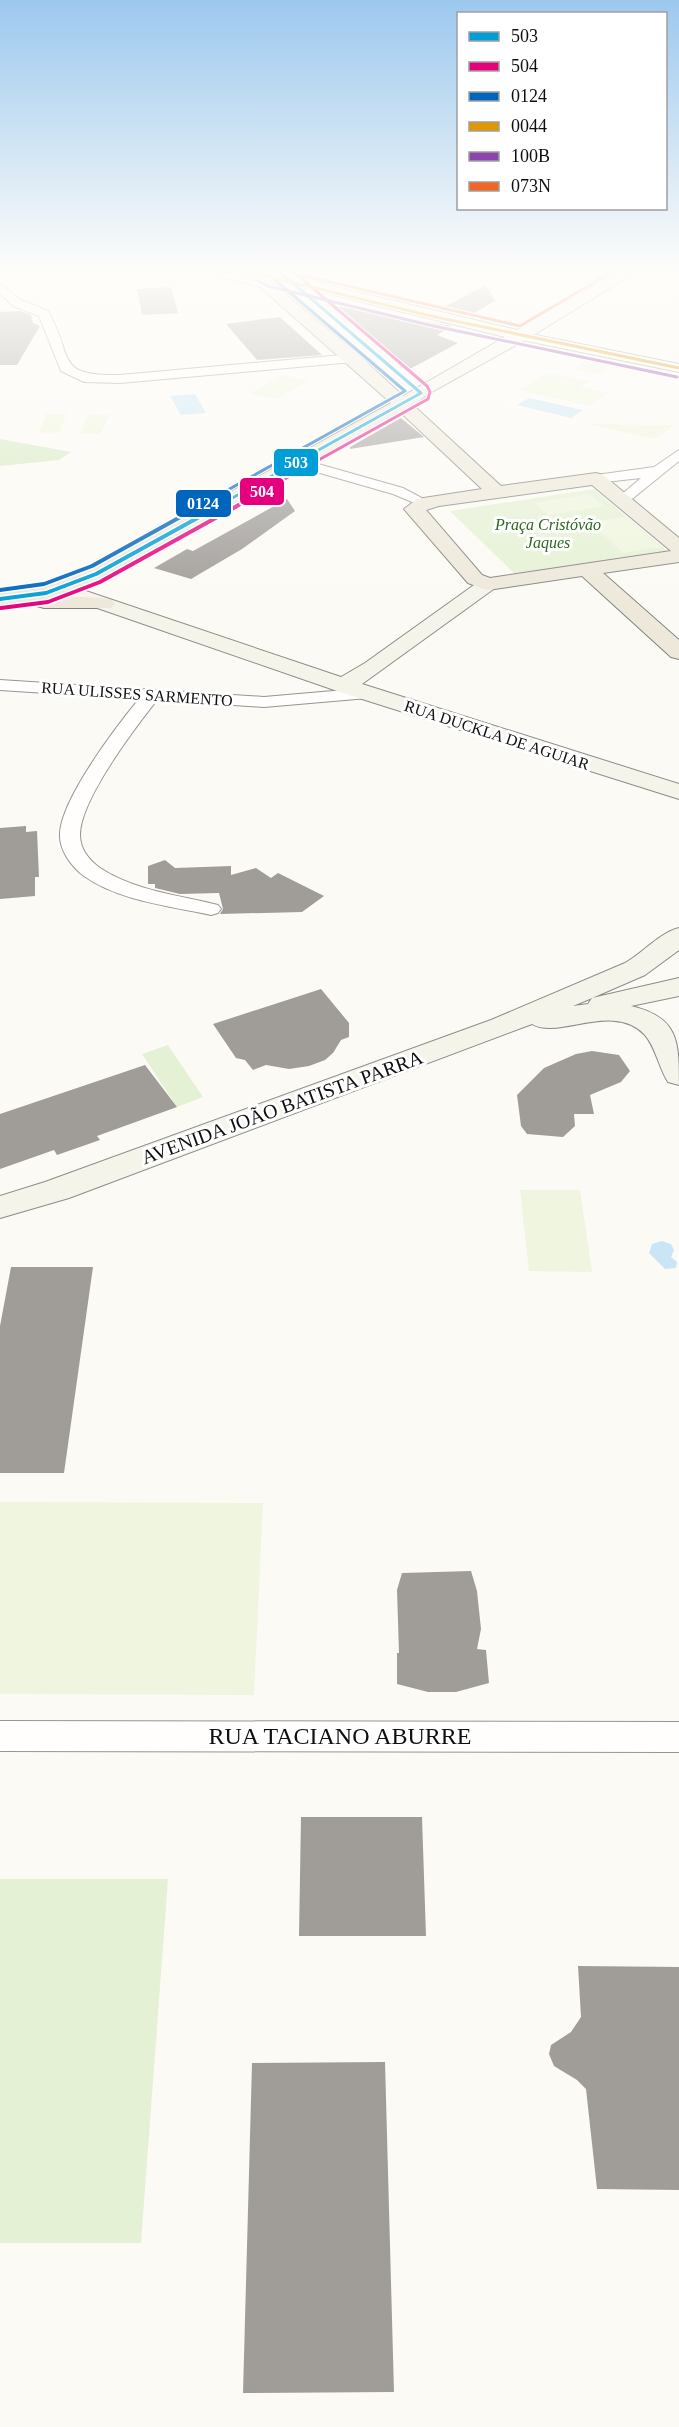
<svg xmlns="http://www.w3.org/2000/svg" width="679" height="2427" viewBox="0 0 679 2427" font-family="'Times New Roman',serif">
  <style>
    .green { fill: #e5f1d4 }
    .forest { fill: #d6e9c2 }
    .pitch { fill: #eff5de }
    .water { fill: #cae6f6 }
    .building { fill: #a09d99 }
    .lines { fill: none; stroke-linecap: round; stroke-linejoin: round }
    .street-casing { stroke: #969592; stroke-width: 2 }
    .secondary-casing { stroke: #8c8b89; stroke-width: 2 }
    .primary-casing { stroke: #83827f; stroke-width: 2 }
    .street { fill: #fffefd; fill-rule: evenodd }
    .secondary { fill: #f5f4eb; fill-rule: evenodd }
    .primary { fill: #ede8da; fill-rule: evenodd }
    .bus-1-far1-casing { stroke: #fff; stroke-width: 5 }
    .bus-1-casing { stroke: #fff; stroke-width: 7 }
    .bus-2-far1-casing { stroke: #fff; stroke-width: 5 }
    .bus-2-casing { stroke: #fff; stroke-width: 7 }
    .bus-3-far1-casing { stroke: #fff; stroke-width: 5 }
    .bus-3-casing { stroke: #fff; stroke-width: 7 }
    .bus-4-casing { stroke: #fff; stroke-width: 5 }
    .bus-5-casing { stroke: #fff; stroke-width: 5 }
    .bus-6-casing { stroke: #fff; stroke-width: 5 }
    .bus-1-far1 { stroke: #009ed6; stroke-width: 3 }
    .bus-1 { stroke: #009ed6; stroke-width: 4 }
    .bus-2-far1 { stroke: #e5007d; stroke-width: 3 }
    .bus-2 { stroke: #e5007d; stroke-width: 4 }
    .bus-3-far1 { stroke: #0065bd; stroke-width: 3 }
    .bus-3 { stroke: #0065bd; stroke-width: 4 }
    .bus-4 { stroke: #e09702; stroke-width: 3 }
    .bus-5 { stroke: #8e44ad; stroke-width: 3 }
    .bus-6 { stroke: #f26522; stroke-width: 3 }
    .labels { text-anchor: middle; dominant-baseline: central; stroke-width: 6; stroke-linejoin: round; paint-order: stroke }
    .far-park-label { font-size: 16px; font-style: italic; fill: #2d681e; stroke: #fff }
    .far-street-label { font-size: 16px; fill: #0f0f0f; stroke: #fff }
    .street-label { font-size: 20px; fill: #0f0f0f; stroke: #fff }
    .near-street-label { font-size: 24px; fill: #0f0f0f; stroke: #fff }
    .line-badge { stroke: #fff; stroke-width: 2 }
    .badge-label { font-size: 16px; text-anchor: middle; font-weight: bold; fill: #fff }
  </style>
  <rect width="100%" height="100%" fill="#fcfaf4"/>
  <path class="green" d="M594,489L667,551L517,576L450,511Z
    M168,1045L203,1097L177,1107L142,1054Z
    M0,1879H168L141,2243H0Z"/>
  <path class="forest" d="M0,439L71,452L59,460L0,466Z"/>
  <path class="pitch" d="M590,358L614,364L597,374L573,369Z
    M549,373L589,381L580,387L608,393L590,406L520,390Z
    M283,375L308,381L276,399L250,393Z
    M46,414H66L60,433H39Z
    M89,414L109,415L101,434H80Z
    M588,424L674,425L655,439Z
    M589,494L604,506L549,515L534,503Z
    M626,517L660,547L623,553L590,522Z
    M520,1190H580L592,1272L529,1271Z
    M0,1502L263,1503L254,1695L0,1694Z"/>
  <path class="water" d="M195,394L206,413L181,415L170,396Z
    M529,398L583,410L571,418L517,405Z
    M662,1241L671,1244L674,1250L671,1257L677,1262L676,1268L665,1269L649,1253L652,1244Z"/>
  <path class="building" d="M486,285L495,301L469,316L440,309Z
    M171,287L178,313L142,315L137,289Z
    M335,306L452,326L437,335L458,343L410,369Z
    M20,311L31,315L33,323L40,326L17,365H0V312Z
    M280,317L322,355L257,360L226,324Z
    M401,418L424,437L350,449V447Z
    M287,499L295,511L242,549L191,579L154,568L187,549L193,551Z
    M26,826V832L37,831L39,877H35V896L0,899V828Z
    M165,860L175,868L231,866V875L256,868L271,878L278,873L324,896L302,912L220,914L223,909L219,893L180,894L155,888V884H148V866Z
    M321,989L349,1023V1037L341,1040L333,1053L325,1060L309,1066L289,1069L266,1065L253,1070L245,1060L236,1058L213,1024Z
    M592,1051L619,1055L630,1071L621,1082L590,1095L594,1114H574L575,1126L563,1137L527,1134L521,1126L517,1095L544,1068L576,1054Z
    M145,1065L177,1107L97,1136L100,1140L57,1155L54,1150L0,1169V1114Z
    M11,1267H93L64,1473H0V1326Z
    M471,1571L477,1591L481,1629L477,1649L486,1650L489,1683L456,1692H428L397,1684V1653H399L397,1590L402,1573Z
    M301,1817H422L426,1936H299Z
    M578,1966L679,1967V2190L597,2189L586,2089L577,2080L554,2066L549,2054L551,2045L571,2032L581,2017Z
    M385,2062L394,2392L243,2393L252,2063Z"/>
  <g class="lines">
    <g class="street-casing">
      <path id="street" d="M200,272H222L270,284L264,287Z
        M300,272H315L294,282L284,280Z
        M672,272H679V275L674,274Z
        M0,284L21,300L48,311C75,358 53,376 120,375L353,354L359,358L353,362L120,383L84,382L61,371L39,316L13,306L0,293Z
        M521,332L679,364V372L517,339V333Z
        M679,450V461L627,503H617L615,500L641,478L596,483L589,479L596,475L654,467Z
        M297,458L403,488L431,503L424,507L393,494L292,465V459Z
        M0,680L264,697L368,688L377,693L368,698L264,707L157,700C135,728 80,800 80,835C80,849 89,860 100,868C135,891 179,895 218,905L221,909L218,913L211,915C170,906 119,901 84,876C71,866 59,850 60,833C62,798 116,727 139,699L0,690Z
        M0,1721L679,1722V1752L0,1751Z"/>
    </g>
    <g class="secondary-casing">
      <path id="secondary" d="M619,272H636L527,339L421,398L412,393L415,389L505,337L285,283L283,280L290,276L517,330Z
        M488,578L495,580L498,584L495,588L362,684L679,784V799L343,693L54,593L51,589L54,585H68L341,677L365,663L481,580Z
        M679,928V950L645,975L592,998L679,978V996L631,1006C679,1017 679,1042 679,1085L668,1082C659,1068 656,1048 645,1035C613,1001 559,1040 532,1024L69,1198L0,1218V1196L45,1182L491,1020L625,963C643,953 659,933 679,928ZM592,998L588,1004L573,1006Z"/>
    </g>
    <g class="primary-casing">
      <path id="primary" d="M243,272H259L359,355L403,396L415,389H427L430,393L413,405L501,486L596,473L603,475L679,538V562L603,573L679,640V659L671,657L582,576L488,590L481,588L468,583L404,509L417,499L482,489L400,412L103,578L57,596L104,598L111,600L115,604L111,608H44L37,606L34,601L0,605V593L42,587L89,570L391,403ZM592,485L671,551L490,578L482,575L426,510L439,506Z"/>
    </g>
    <use href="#street" class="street"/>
    <use href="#secondary" class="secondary"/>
    <use href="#primary" class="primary"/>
    <g class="bus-1-far1-casing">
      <path id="bus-1-far1" d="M218,506L421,393L280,272"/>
    </g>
    <g class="bus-1-casing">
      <path id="bus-1" d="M0,599L46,593L96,574L221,505"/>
    </g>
    <g class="bus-2-far1-casing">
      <path id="bus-2-far1" d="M236,506L428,399L430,392L427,386L294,272"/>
    </g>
    <g class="bus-2-casing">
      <path id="bus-2" d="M1,608L48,602L100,582L239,505"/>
    </g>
    <g class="bus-3-far1-casing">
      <path id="bus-3-far1" d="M199,506L405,391L274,279"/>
    </g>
    <g class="bus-3-casing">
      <path id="bus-3" d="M0,590L44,584L92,566L202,505"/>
    </g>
    <g class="bus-4-casing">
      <path id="bus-4" d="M260,272L270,277L431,316L679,368"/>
    </g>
    <g class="bus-5-casing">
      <path id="bus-5" d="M256,280L268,286L429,325L677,377"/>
    </g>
    <g class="bus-6-casing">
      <path id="bus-6" d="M287,272L520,326L612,272"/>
    </g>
    <use href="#bus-1-far1" class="bus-1-far1"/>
    <use href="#bus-1" class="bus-1"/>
    <use href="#bus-2-far1" class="bus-2-far1"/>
    <use href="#bus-2" class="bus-2"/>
    <use href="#bus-3-far1" class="bus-3-far1"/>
    <use href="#bus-3" class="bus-3"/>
    <use href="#bus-4" class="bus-4"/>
    <use href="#bus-5" class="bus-5"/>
    <use href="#bus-6" class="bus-6"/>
  </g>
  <linearGradient id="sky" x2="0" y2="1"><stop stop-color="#9cc8ee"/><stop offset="0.44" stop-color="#fefdfa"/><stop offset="1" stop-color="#fefdfa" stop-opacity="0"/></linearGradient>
  <rect width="679" height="612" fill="url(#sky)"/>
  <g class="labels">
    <g class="far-park-label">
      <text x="548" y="524">Praça Cristóvão<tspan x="548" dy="18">Jaques</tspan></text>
    </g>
    <g class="far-street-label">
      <text transform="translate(137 694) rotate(4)">RUA ULISSES SARMENTO</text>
      <text transform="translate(497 735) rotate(18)">RUA DUCKLA DE AGUIAR</text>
    </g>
    <g class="street-label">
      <text transform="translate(282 1107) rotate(-20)">AVENIDA JOÃO BATISTA PARRA</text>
    </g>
    <g class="near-street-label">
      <text x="340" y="1736">RUA TACIANO ABURRE</text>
    </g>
  </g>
  <g class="line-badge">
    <rect x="273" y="448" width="46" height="29" rx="6" fill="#009ed6"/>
    <rect x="239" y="477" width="46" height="29" rx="6" fill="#e5007d"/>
    <rect x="175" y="489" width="57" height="29" rx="6" fill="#0065bd"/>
  </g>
  <g class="badge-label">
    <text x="296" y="468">503</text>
    <text x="262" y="497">504</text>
    <text x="203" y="509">0124</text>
  </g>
  <rect x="457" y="12" width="210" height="198" fill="#ffffff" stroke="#9f9f9f" stroke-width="1.5"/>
  <rect x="469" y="32" width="30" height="9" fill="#009ed6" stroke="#9f9f9f" stroke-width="1.5"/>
  <text x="511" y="42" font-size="18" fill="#0f0f0f">503</text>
  <rect x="469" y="62" width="30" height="9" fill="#e5007d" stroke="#9f9f9f" stroke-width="1.5"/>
  <text x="511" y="72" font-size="18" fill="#0f0f0f">504</text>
  <rect x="469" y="92" width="30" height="9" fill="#0065bd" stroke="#9f9f9f" stroke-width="1.5"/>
  <text x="511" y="102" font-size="18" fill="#0f0f0f">0124</text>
  <rect x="469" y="122" width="30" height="9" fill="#e09702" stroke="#9f9f9f" stroke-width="1.5"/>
  <text x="511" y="132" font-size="18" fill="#0f0f0f">0044</text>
  <rect x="469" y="152" width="30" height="9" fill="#8e44ad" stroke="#9f9f9f" stroke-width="1.5"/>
  <text x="511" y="162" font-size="18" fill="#0f0f0f">100B</text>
  <rect x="469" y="182" width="30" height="9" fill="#f26522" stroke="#9f9f9f" stroke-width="1.5"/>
  <text x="511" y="192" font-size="18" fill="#0f0f0f">073N</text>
</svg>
